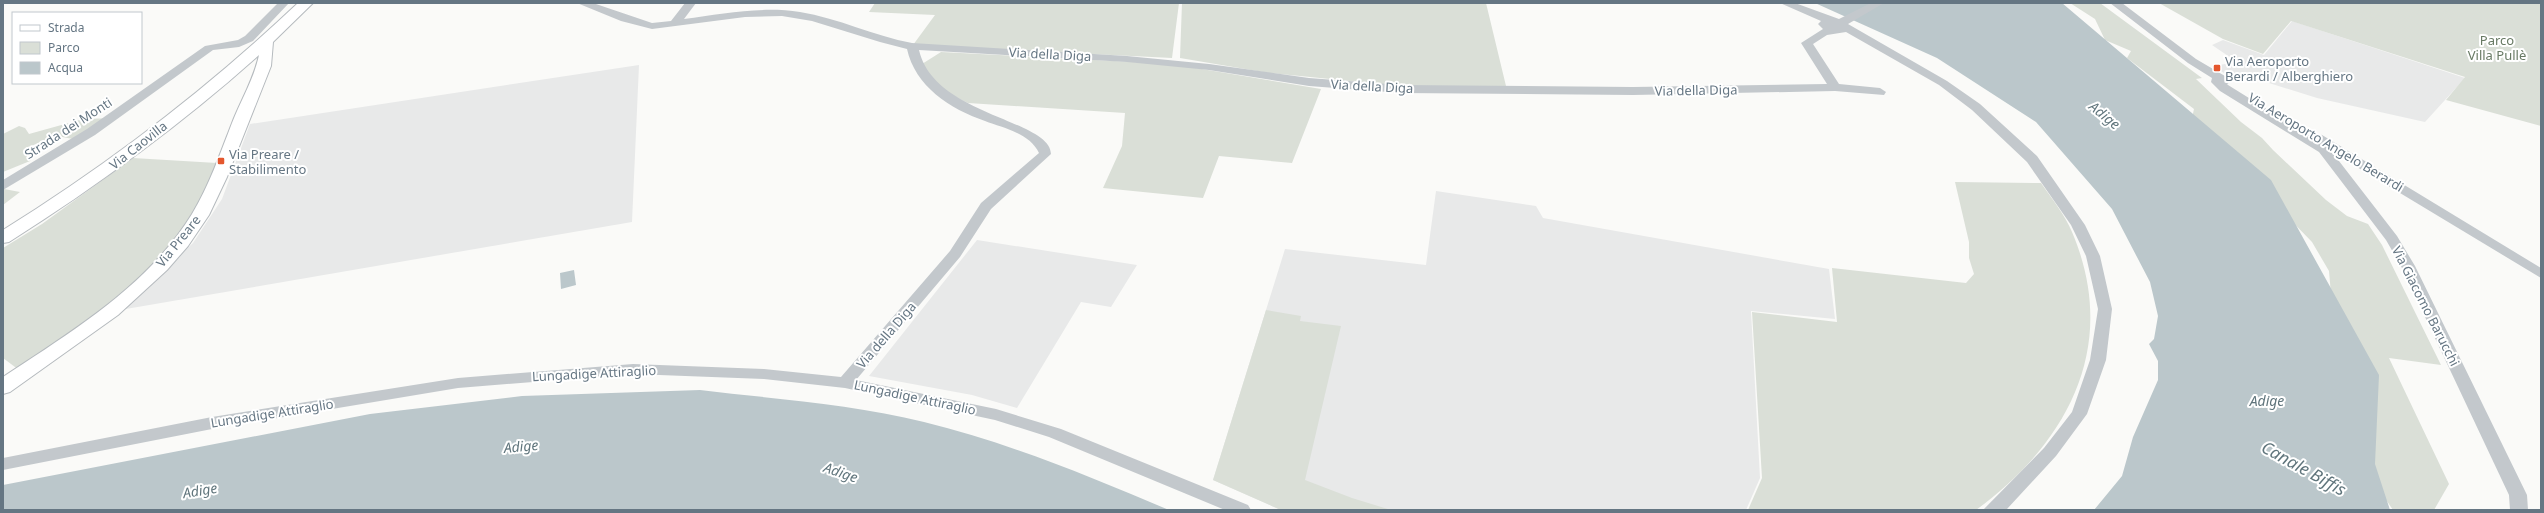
<svg xmlns="http://www.w3.org/2000/svg" width="2544" height="513" viewBox="0 0 2544 513" font-family="'Noto Sans',sans-serif">
  <style>
    .built { fill: #e8e9e9 }
    .green { fill: #dadfd7 }
    .water { fill: #bbc7cb }
    .lines { fill: none; stroke-linecap: round; stroke-linejoin: round }
    .major-casing { stroke: #b5babe; stroke-width: 2 }
    .minor { fill: #c3c8cc; fill-rule: evenodd }
    .major { fill: #fff; fill-rule: evenodd }
    .poi-dot { fill: #e4572e; stroke: #fff; stroke-width: 1.5 }
    .labels { text-anchor: middle; dominant-baseline: central; stroke-width: 4; stroke-linejoin: round; paint-order: stroke }
    .park-label { font-size: 13px; fill: #687a64; stroke: #fff }
    .street-label { font-size: 13px; fill: #657683; stroke: #fff }
    .poi-label { font-size: 13px; fill: #657683; stroke: #fff; text-anchor: start }
    .water-label { font-size: 14px; font-style: italic; fill: #60757c; stroke: #fff }
    .near-water-label { font-size: 17px; font-style: italic; fill: #60757c; stroke: #fff }
  </style>
  <rect width="100%" height="100%" fill="#fafaf8"/>
  <path class="built" d="M2292,21L2465,78L2425,122L2317,98L2253,78L2238,82L2213,66L2237,62L2212,45L2223,40L2264,55Z
    M639,65L632,222L120,310L193,243L222,199L250,124Z
    M1436,191L1536,206L1543,218L1829,269L1835,319L1751,311L1760,478L1746,510H1281L1213,480L1285,249L1426,265Z
    M977,240L1137,265L1111,307L1081,302L1017,408L972,395L869,376Z"/>
  <path class="green" d="M875,3H1179L1172,58L913,45L935,15L869,12Z
    M1182,3H1486L1506,86H1400L1269,73L1180,58Z
    M2070,3H2100L2202,78L2196,79L2241,122L2262,138L2273,150L2326,200L2347,216L2368,224L2382,245L2441,365L2389,358L2449,484L2434,510H2393L2367,472L2332,306L2329,271L2312,242L2192,118L2194,109L2127,58L2131,51L2105,40L2095,19Z
    M2159,3H2541V126L2446,100L2465,77L2291,21L2263,54L2223,39Z
    M941,52L1172,64L1321,89L1292,163L1219,156L1203,198L1103,188L1122,146L1125,113L968,103L937,88L922,64Z
    M116,118L73,139L57,136L31,146V151L35,156L30,161L3,172V134L19,126L25,128L29,134L83,119Z
    M133,158L217,163C206,189 195,215 178,238C140,288 70,335 19,370L3,358V248L42,224Z
    M1955,182L2041,183C2052,199 2065,215 2072,232C2120,345 2069,442 1976,510H1748L1762,478L1752,312L1837,322L1832,268L1966,283L1974,274L1969,258V242Z
    M3,188L4,189L20,192L3,205Z
    M1266,310L1301,316L1300,321L1341,326L1305,480L1352,498L1391,510H1281L1213,480Z"/>
  <path class="water" d="M1815,3H2062L2271,180L2379,375L2375,464L2390,510H2094L2122,476L2133,437L2158,380V361L2149,344L2154,339L2158,316L2150,282L2112,209L2036,122L1937,58Z
    M574,270L576,285L561,289L560,273Z
    M700,390C774,399 852,404 924,422C1009,443 1089,476 1169,510H3V485L370,414L522,396Z"/>
  <g class="lines">
    <g class="major-casing">
      <path id="major" d="M298,3H313L273,42L271,66L227,177L209,215L188,246L167,270L118,315L10,392L3,394V377C71,332 148,286 192,214C209,186 220,154 232,123C241,100 254,79 259,55C181,125 97,186 9,242L3,243V230C109,164 207,89 298,3Z"/>
    </g>
    <path class="minor" d="M278,3H289L253,41L239,47L213,50L95,135L3,190V180L87,129L205,46L238,40L245,36Z
      M577,3H593L652,23L671,21L685,3H696L684,19C722,14 761,6 800,12C838,18 874,36 912,43L1127,56L1209,64L1309,78L1401,85L1633,87L1827,84L1801,43L1823,29L1818,24L1821,21L1780,3H1795L1839,19L1871,3H1884L1848,24L1947,81L1980,104L2037,156L2085,225L2100,256L2112,309L2106,360L2087,414L2056,456L2007,509L1983,510L2044,448L2072,412L2090,360L2098,309L2086,256L2071,225L2027,162L1972,110L1939,85L1846,32L1827,35L1813,44L1839,84L1880,88L1886,92L1884,95L1835,91L1633,95L1401,93L1309,86L1209,70L1127,62L919,50C934,116 1050,119 1051,154L991,209L960,257L856,380L996,409L1061,429L1248,505L1251,510H1225L1049,437L995,420L845,388L764,379L633,374L458,388L212,429L3,470V458L212,417L458,378L633,364L764,369L841,377L950,251L981,203L1039,153C1030,133 1003,128 985,121C950,109 915,86 907,49L880,42L812,21L782,16L745,17L652,29L621,21Z
      M2110,3H2122L2196,59L2230,79L2232,81L2227,84L2228,85L2312,137L2318,134L2322,135L2541,268V278L2332,152L2397,236L2415,266L2527,495L2528,510H2510L2509,495L2401,266L2386,240L2319,152L2220,91L2211,82L2212,78L2188,63Z"/>
    <use href="#major" class="major"/>
  </g>
  <g class="poi-dot">
    <rect x="2213" y="64" width="8" height="8" rx="2"/>
    <rect x="217" y="157" width="8" height="8" rx="2"/>
  </g>
  <g class="labels">
    <g class="park-label">
      <text x="2497" y="40">Parco<tspan x="2497" dy="15">Villa Pullè</tspan></text>
    </g>
    <g class="street-label">
      <text transform="translate(1050 54) rotate(3)">Via della Diga</text>
      <text transform="translate(1372 86) rotate(3)">Via della Diga</text>
      <text transform="translate(1696 90) rotate(-1)">Via della Diga</text>
      <text transform="translate(68 128) rotate(-33)">Strada dei Monti</text>
      <text transform="translate(2326 142) rotate(31)">Via Aeroporto Angelo Berardi</text>
      <text transform="translate(138 145) rotate(-38)">Via Caovilla</text>
      <text transform="translate(178 241) rotate(-51)">Via Preare</text>
      <text transform="translate(2426 306) rotate(63)">Via Giacomo Barucchi</text>
      <text transform="translate(886 335) rotate(-49)">Via della Diga</text>
      <text transform="translate(594 373) rotate(-3)">Lungadige Attiraglio</text>
      <text transform="translate(915 397) rotate(12)">Lungadige Attiraglio</text>
      <text transform="translate(272 413) rotate(-9)">Lungadige Attiraglio</text>
    </g>
    <g class="poi-label">
      <text x="2225" y="61">Via Aeroporto<tspan x="2225" dy="15">Berardi / Alberghiero</tspan></text>
      <text x="229" y="154">Via Preare /<tspan x="229" dy="15">Stabilimento</tspan></text>
    </g>
    <g class="water-label">
      <text transform="translate(2105 115) rotate(39)">Adige</text>
      <text x="2267" y="400">Adige</text>
      <text transform="translate(521 446) rotate(-5)">Adige</text>
      <text transform="translate(841 472) rotate(19)">Adige</text>
      <text transform="translate(200 490) rotate(-9)">Adige</text>
    </g>
    <g class="near-water-label">
      <text transform="translate(2304 468) rotate(29)">Canale Biffis</text>
    </g>
  </g>
  <rect width="2544" height="513" fill="none" stroke="#657683" stroke-width="8"/>
  <rect x="12" y="12" width="130" height="72" fill="#ffffff" stroke="#c1c8cd"/>
  <rect x="20" y="25" width="20" height="6" fill="#ffffff" stroke="#c1c8cd"/>
  <text x="48" y="32" font-size="12" fill="#657683">Strada</text>
  <rect x="20" y="42" width="20" height="12" fill="#dadfd7" stroke="#c1c8cd"/>
  <text x="48" y="52" font-size="12" fill="#657683">Parco</text>
  <rect x="20" y="62" width="20" height="12" fill="#bbc7cb" stroke="#c1c8cd"/>
  <text x="48" y="72" font-size="12" fill="#657683">Acqua</text>
</svg>
